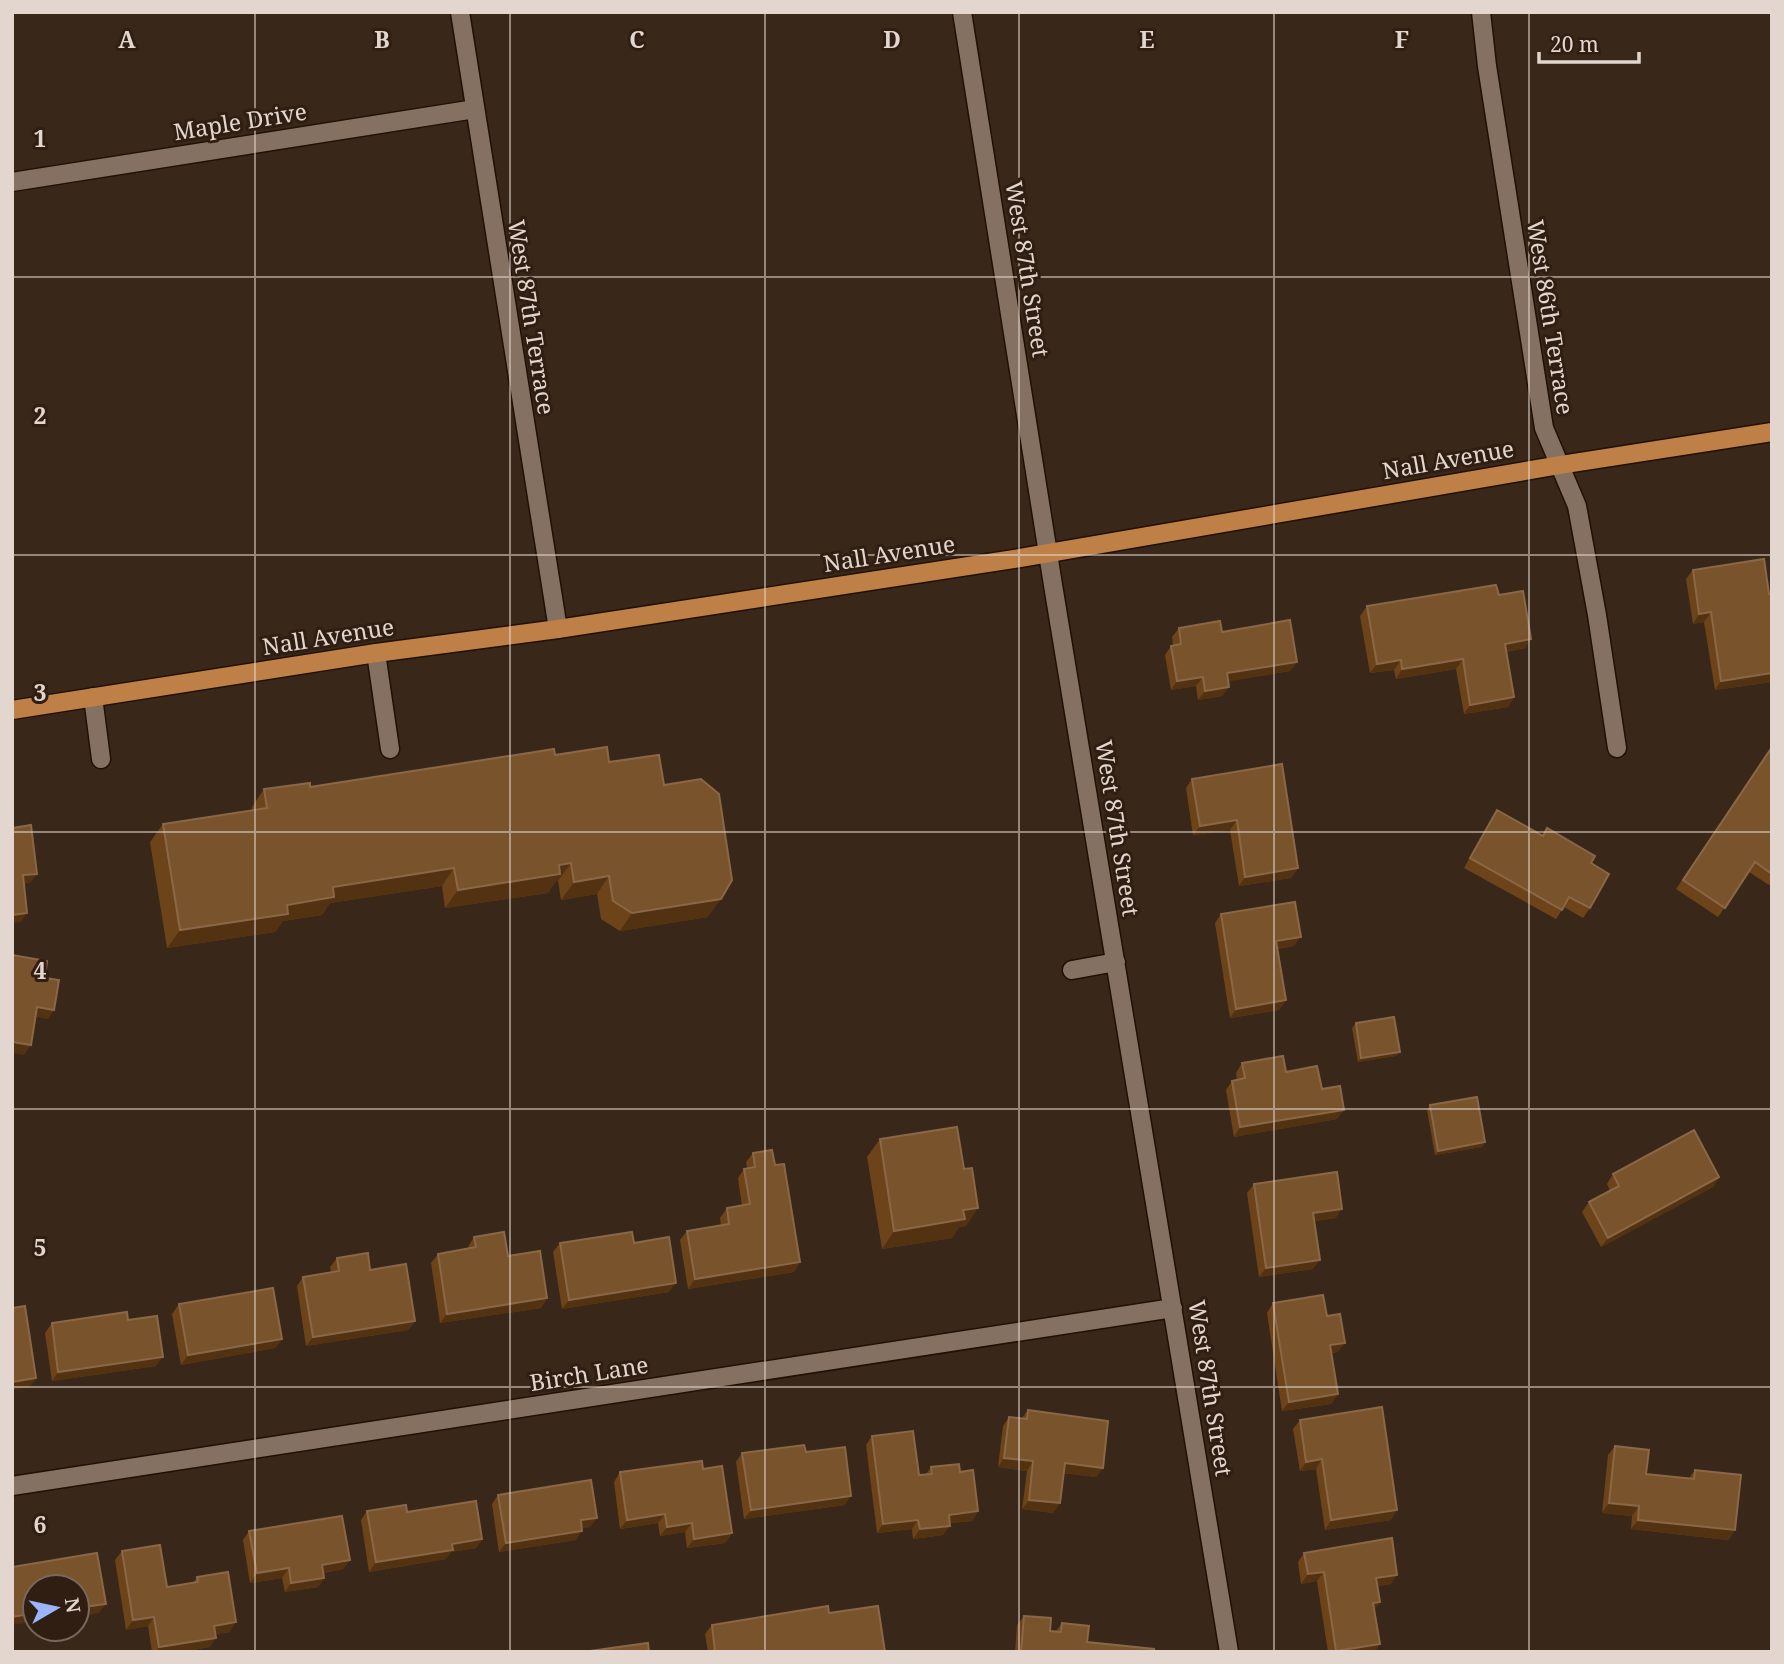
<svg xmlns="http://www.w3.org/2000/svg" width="1784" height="1664" viewBox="0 0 1784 1664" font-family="'Noto Serif',serif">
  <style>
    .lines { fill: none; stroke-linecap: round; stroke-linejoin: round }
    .minor-casing { stroke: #201104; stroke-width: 21 }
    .major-casing { stroke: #201104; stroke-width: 21 }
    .minor { stroke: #857161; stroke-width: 18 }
    .major { stroke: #be8046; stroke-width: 18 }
    .wall { fill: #6d4319 }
    .shaded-wall { fill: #533211 }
    .building { fill: #79532c; stroke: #8a6746; stroke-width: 2 }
    .grid { fill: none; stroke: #e2d6ce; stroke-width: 2; stroke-opacity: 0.55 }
    .labels { text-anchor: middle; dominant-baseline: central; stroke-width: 6; stroke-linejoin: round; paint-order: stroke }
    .street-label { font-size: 23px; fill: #e2d6ce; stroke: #2f1e11 }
    .grid-label { font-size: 23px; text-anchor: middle; font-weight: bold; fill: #e2d6ce; stroke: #2f1e11; stroke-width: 6; stroke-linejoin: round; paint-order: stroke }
  </style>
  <rect width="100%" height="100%" fill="#39281a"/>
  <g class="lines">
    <g class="minor-casing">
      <path id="minor" d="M460,12L558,629
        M962,12L1053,585L1229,1652
        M1481,12L1487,66L1544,428L1577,506L1597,615L1617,748
        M12,182L475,109
        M376,653L390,749
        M93,697L101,759
        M1072,970L1116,962
        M12,1486L1173,1308"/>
    </g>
    <g class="major-casing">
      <path id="major" d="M12,710L376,653L558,629L1020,558L1560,465L1772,432"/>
    </g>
    <use href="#minor" class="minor"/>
    <use href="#major" class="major"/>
  </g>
  <path class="wall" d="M1693,570L1769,594H1772V682L1715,690L1704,622L1693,624L1686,579Z
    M1499,595L1531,639L1525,648L1506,652L1514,697L1508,707L1464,714L1456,669L1396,679L1394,670L1370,673L1360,616L1367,606Z
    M1179,628L1222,632L1297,662L1290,671L1228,681L1229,687L1222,696L1198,700L1196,686L1171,690L1165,655L1171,646L1173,645L1172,637Z
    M1772,746V881L1769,885L1749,872L1718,917L1676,889Z
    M555,755L609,762L664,785L708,917L620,931L601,919L597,894L561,900L558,881H556L548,893L445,908L442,886L330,903L322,915L283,921L275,932L167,948L150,842L163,824L252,810V807L264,789L310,787Z
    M1192,779L1298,868L1291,878L1239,886L1230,830L1193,835L1186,788Z
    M1497,810L1542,836L1547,828L1591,863L1590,908L1583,918L1564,907L1556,919L1464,868L1491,820Z
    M1221,914L1294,946L1277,949L1286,1000L1279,1010L1230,1018L1215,923Z
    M1356,1023L1400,1052L1396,1056L1358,1062L1352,1028Z
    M1242,1063L1286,1072L1322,1089L1337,1119L1234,1137L1226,1090L1232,1081L1237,1080L1236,1073Z
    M1430,1105L1485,1142L1482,1147L1435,1155L1427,1110Z
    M880,1139L966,1226L959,1227L952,1238L882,1249L867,1157Z
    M753,1153L775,1165L800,1262L794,1272L688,1289L680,1240L687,1231L721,1225L720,1218L727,1208L742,1206L738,1178L744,1169L747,1168L746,1162Z
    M1613,1174L1719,1177L1713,1187L1601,1247L1582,1212L1589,1202L1610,1191L1607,1184Z
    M1254,1184L1336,1218L1314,1221L1313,1269L1259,1277L1247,1193Z
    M474,1237L508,1256L547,1298L541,1308L440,1323L431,1263L438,1254L468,1249V1247Z
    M560,1243H634L669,1292L562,1309L553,1252Z
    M337,1258L370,1270L415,1321L408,1330L306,1346L297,1286L303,1277L331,1272L330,1267Z
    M1273,1303L1327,1316L1338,1352L1331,1353L1338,1394L1331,1404L1282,1411L1267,1313Z
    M179,1304L282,1339L275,1348L181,1365L172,1314Z
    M128,1320L156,1366L52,1381L45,1333L52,1323Z
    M1028,1410L1103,1468L1096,1477L1063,1473L1060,1503L1053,1513L1022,1509L1027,1471L998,1467L1003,1426L1009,1417L1022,1418Z
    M1300,1420L1391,1520L1325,1530L1316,1469L1300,1471L1293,1429Z
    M872,1436L919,1475L926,1474L931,1467L960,1472L978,1511L972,1521L950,1523L943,1535L913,1539L912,1529L877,1533L866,1445Z
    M1615,1446L1646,1474L1689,1478L1695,1470L1735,1530L1728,1540L1631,1529L1632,1516L1602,1513L1608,1455Z
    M806,1452L845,1505L744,1519L736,1462L742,1453Z
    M703,1469L732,1533L725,1543L687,1548L685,1532L660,1536L658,1523L620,1529L614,1482L620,1472Z
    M498,1495L597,1518L590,1527L582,1528L576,1540L499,1552L492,1504Z
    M367,1511L407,1512L482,1539L476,1548L451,1552L446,1559L369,1572L361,1520Z
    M249,1531L350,1560L343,1569L323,1573L324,1578L318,1587L285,1592L282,1578L250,1583L243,1540Z
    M122,1551L167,1587L193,1583L197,1577L230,1632L215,1634L210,1647L181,1652H152L148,1626L126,1630L115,1560Z
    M1304,1553L1391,1584L1377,1586L1380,1602L1374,1610L1380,1644L1374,1652H1328L1317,1581L1301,1584L1298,1562Z
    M829,1613L885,1652H708L705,1634L712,1625Z
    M1024,1616L1050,1631H1056L1062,1623L1087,1642L1154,1652H1015L1017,1625Z"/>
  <path class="shaded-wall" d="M1711,612L1704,622L1693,624L1699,614Z
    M1531,639L1525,648L1499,653L1505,644Z
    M1463,659L1456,669L1396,679L1402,669Z
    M1401,660L1394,670L1370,673L1377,664Z
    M1297,662L1290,671L1220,683L1227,673Z
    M1772,673V682L1715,690L1721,681Z
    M1203,677L1196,686L1171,690L1177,681Z
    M1229,687L1222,696L1198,700L1205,691Z
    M1514,697L1508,707L1464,714L1470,705Z
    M1237,820L1230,830L1193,835L1200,826Z
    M571,863L558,881H556L548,893L445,908L458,890L559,865Z
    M454,868L442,886L330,903L322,915L283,921L275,932L167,948L180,930L287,905L333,887Z
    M1298,868L1291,878L1239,886L1245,877Z
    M37,874L30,883L17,885L23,875Z
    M609,876L597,894L561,900L574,882Z
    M721,899L708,917L620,931L632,913Z
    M27,913L21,922L12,923V915Z
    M1301,937L1294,946L1269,950L1276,941Z
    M1286,1000L1279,1010L1230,1018L1236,1009Z
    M37,1007L54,1010L48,1019L30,1016Z
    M12,1042L31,1045L24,1055L12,1053Z
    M1400,1052L1396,1056L1358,1062L1361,1058Z
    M1344,1110L1337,1119L1234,1137L1240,1127Z
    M1485,1142L1482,1147L1435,1155L1438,1151Z
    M1719,1177L1713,1187L1601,1247L1608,1238Z
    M978,1208L966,1226L959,1227L952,1238L882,1249L894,1231L963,1210Z
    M1342,1209L1336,1218L1306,1222L1313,1213Z
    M1320,1260L1313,1269L1259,1277L1266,1268Z
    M800,1262L794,1272L688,1289L695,1279Z
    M676,1283L669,1292L562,1309L569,1300Z
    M547,1298L541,1308L440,1323L447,1314Z
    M415,1321L408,1330L306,1346L313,1337Z
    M282,1339L275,1348L181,1365L188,1355Z
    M1345,1343L1338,1352L1323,1354L1330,1345Z
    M163,1357L156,1366L52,1381L58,1372Z
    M36,1378L30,1387L12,1390V1382Z
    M1338,1394L1331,1404L1282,1411L1289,1402Z
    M1004,1458L1033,1461L1027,1471L998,1467Z
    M1322,1459L1316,1469L1300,1471L1306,1462Z
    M1065,1463L1103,1468L1096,1477L1058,1472Z
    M851,1496L845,1505L744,1519L751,1510Z
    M1029,1500L1060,1503L1053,1513L1022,1509Z
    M1609,1503L1639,1506L1632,1516L1602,1513Z
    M1397,1510L1391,1520L1325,1530L1331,1520Z
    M978,1511L972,1521L942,1524L949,1515Z
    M665,1514L658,1523L620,1529L627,1520Z
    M597,1518L590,1527L575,1530L581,1520Z
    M918,1520L912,1529L877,1533L883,1524Z
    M1638,1520L1735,1530L1728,1540L1631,1529Z
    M692,1523L685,1532L660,1536L667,1527Z
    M950,1526L943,1535L913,1539L920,1529Z
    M582,1531L576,1540L499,1552L506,1543Z
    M732,1533L725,1543L687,1548L694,1539Z
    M482,1539L476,1548L451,1552L446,1559L369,1572L376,1562L452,1544Z
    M350,1560L343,1569L315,1574L322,1565Z
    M289,1568L282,1578L250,1583L257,1573Z
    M1324,1572L1317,1581L1301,1584L1308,1574Z
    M1397,1575L1391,1584L1369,1588L1376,1578Z
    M324,1578L318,1587L285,1592L291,1583Z
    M1380,1602L1373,1612V1603Z
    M106,1604L99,1613L77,1617V1608Z
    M35,1613V1621L12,1625V1617Z
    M154,1617L148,1626L126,1630L133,1620Z
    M236,1622L230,1632L208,1635L214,1626Z
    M43,1629H70L38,1635Z
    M216,1638L210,1647L181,1652H156L159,1647Z
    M1380,1644L1374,1652H1335L1336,1651Z"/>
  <path class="building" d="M1764,559L1769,594H1772V673L1721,681L1711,612L1699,614L1693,570Z
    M1496,585L1499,595L1523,591L1531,639L1505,644L1514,697L1470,705L1463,659L1402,669L1401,660L1377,664L1367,606Z
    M1290,620L1297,662L1227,673L1229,687L1205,691L1203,677L1177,681L1171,646L1181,644L1179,628L1220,621L1222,632Z
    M607,747L609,762L659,755L664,785L701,779L719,794L732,880L721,899L632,913L613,901L609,876L574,882L571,863L559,865L560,874L458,890L454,868L333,887L334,897L287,905L288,914L180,930L163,824L267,808L264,789L310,783V787L554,749L555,755Z
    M1772,747V874L1755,862L1725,908L1683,880Z
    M1282,764L1298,868L1245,877L1237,820L1200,826L1192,779Z
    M1497,810L1543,836L1547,828L1595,856L1591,863L1609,874L1590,908L1569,897L1562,910L1470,858Z
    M31,825L37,874L23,875L27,913L12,915V828Z
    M1295,902L1301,937L1276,941L1286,1000L1236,1009L1221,914Z
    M12,955L47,961L45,978L59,980L54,1010L37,1007L31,1045L12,1042Z
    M1394,1017L1400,1052L1361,1058L1356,1023Z
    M1283,1056L1286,1072L1317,1066L1322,1089L1340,1086L1344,1110L1240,1127L1232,1081L1245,1078L1242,1063Z
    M1477,1097L1485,1142L1438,1151L1430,1105Z
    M957,1127L964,1169L972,1168L978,1208L963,1210L965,1219L894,1231L880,1139Z
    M1694,1130L1719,1177L1608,1238L1589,1202L1619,1186L1613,1174Z
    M772,1150L775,1165L784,1164L800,1262L695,1279L687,1231L729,1224L727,1208L750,1204L744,1169L755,1167L753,1153Z
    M1337,1172L1342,1209L1313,1213L1320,1260L1266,1268L1254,1184Z
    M504,1232L508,1256L540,1251L547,1298L447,1314L438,1254L476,1247L474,1237Z
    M632,1232L634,1243L669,1237L676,1283L569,1300L560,1243Z
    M368,1253L370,1270L406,1264L415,1321L313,1337L303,1277L339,1271L337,1258Z
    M273,1288L282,1339L188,1355L179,1304Z
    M1323,1295L1327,1316L1340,1314L1345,1343L1330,1345L1338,1394L1289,1402L1273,1303Z
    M25,1306L36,1378L12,1382V1308Z
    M127,1312L128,1320L157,1316L163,1357L58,1372L52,1323Z
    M1382,1407L1397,1510L1331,1520L1322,1459L1306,1462L1300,1420Z
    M1028,1410L1108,1421L1103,1468L1065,1463L1060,1503L1029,1500L1033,1461L1004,1458L1009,1417L1027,1419Z
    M913,1431L919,1475L932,1474L931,1467L959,1464L960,1472L973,1470L978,1511L949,1515L950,1526L920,1529L918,1520L883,1524L872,1436Z
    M804,1445L806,1452L845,1447L851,1496L751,1510L742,1453Z
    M1615,1446L1649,1450L1646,1474L1694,1479L1695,1470L1741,1475L1735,1530L1638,1520L1639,1506L1609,1503Z
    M702,1461L703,1469L722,1466L732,1533L694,1539L692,1523L667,1527L665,1514L627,1520L620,1472Z
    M591,1480L597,1518L581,1520L582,1531L506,1543L498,1495Z
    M476,1501L482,1539L452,1544L453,1550L376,1562L367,1511L406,1505L407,1512Z
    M342,1516L350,1560L322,1565L324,1578L291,1583L289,1568L257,1573L249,1531Z
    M1392,1538L1397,1575L1376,1578L1380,1602L1373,1603L1380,1644L1336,1651L1324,1572L1308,1574L1304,1553Z
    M160,1545L167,1587L198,1582L197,1577L228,1572L236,1622L214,1626L216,1638L159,1647L154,1617L133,1620L122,1551Z
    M97,1553L106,1604L77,1608V1587H35V1613L12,1617V1567Z
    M828,1606L829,1613L878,1606L885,1652H715L712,1625Z
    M1024,1616L1051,1618L1050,1631L1061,1632L1062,1623L1089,1626L1087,1642L1154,1649V1652H1021Z
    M648,1643L649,1652L590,1651Z"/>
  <path class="grid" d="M255,12V1652M510,12V1652M765,12V1652M1019,12V1652M1274,12V1652M1529,12V1652M12,277H1772M12,555H1772M12,832H1772M12,1109H1772M12,1387H1772"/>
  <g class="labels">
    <g class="street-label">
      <text transform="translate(240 121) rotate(-9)">Maple Drive</text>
      <text transform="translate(1028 269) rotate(81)">West 87th Street</text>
      <text transform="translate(532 317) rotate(81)">West 87th Terrace</text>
      <text transform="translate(1551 317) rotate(81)">West 86th Terrace</text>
      <text transform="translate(1448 459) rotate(-10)">Nall Avenue</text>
      <text transform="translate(889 553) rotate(-9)">Nall Avenue</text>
      <text transform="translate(328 636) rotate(-9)">Nall Avenue</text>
      <text transform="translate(1118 828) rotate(81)">West 87th Street</text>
      <text transform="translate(589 1373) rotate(-9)">Birch Lane</text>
      <text transform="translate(1211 1388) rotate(81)">West 87th Street</text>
    </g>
  </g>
  <g class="grid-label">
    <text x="127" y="48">A</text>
    <text x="382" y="48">B</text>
    <text x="637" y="48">C</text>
    <text x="892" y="48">D</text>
    <text x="1147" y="48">E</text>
    <text x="1402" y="48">F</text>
    <text x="40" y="147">1</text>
    <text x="40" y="424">2</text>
    <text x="40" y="701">3</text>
    <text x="40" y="979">4</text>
    <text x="40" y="1256">5</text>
    <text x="40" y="1533">6</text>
  </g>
  <rect width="1784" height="1664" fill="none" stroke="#e2d6ce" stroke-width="28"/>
  <g transform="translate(56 1608) rotate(81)"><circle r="33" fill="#2f1e11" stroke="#77685d" stroke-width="2"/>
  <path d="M0-5L12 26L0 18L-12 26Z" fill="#9cb4fd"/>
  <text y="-10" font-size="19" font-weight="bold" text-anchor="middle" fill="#e2d6ce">N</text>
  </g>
  <path d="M1539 52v10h100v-10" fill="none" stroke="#e2d6ce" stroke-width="3.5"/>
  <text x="1550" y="52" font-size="21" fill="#e2d6ce" stroke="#2f1e11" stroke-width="5" paint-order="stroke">20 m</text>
</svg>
